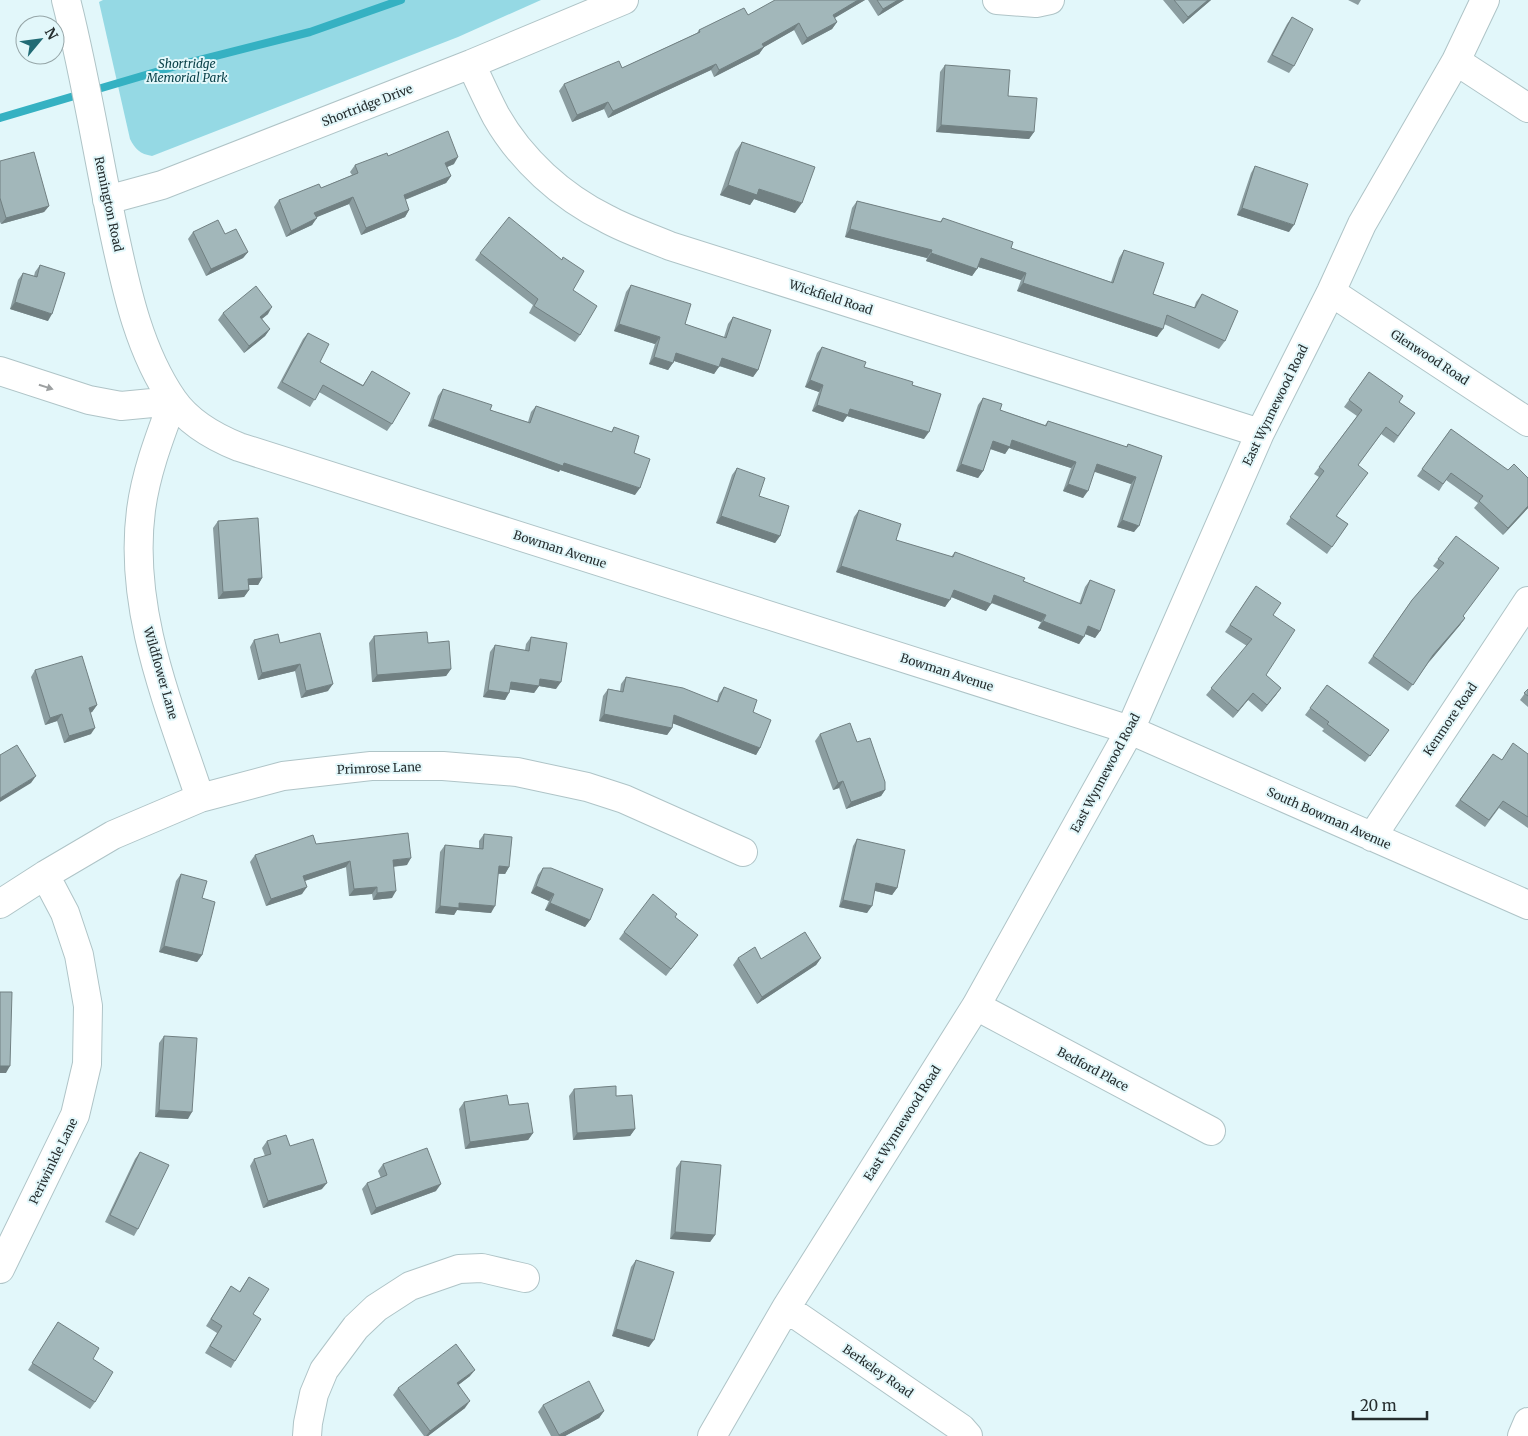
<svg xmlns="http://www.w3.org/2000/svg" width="1528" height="1436" viewBox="0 0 1528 1436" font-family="Merriweather,serif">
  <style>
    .green { fill: #95d9e4 }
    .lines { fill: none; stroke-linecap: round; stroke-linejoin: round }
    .stream { stroke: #35b1c2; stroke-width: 8 }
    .minor-casing { stroke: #afc4c7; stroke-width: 30 }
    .minor { stroke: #fff; stroke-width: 28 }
    .wall { fill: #8b9da0 }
    .shaded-wall { fill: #718082 }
    .building { fill: #a2b7ba; stroke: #718082 }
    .oneway { fill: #9da0a1 }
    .labels { text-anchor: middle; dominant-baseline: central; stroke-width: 4; stroke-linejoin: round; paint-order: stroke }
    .park-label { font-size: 12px; font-style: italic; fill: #0b424a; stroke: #e2f7fa }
    .street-label { font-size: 12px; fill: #252d2e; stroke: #e2f7fa }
  </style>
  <rect width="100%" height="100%" fill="#e2f7fa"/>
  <path class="green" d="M103,0H541L458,37L152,156C140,154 135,149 130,139L99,2Z"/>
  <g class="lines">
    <path class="stream" d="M0,118L176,66L310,32L401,0"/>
    <g class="minor-casing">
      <path id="minor" d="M66,0C86,78 98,158 115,237C127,293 140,352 173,400C189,423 214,437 239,447L1130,730L1528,905
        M997,0L1036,3L1050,0
        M1456,61L1528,108
        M471,64C479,81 487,99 496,116C521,160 562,197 607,219C627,230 649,237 670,246L1260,433
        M107,200L162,185L471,64L624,0
        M1331,292L1528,422
        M0,371L89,400L121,406L173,401
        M173,401C160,436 146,472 141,510C128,610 169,705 200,798
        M1372,837L1528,601
        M0,904L45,875L113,835L200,798L283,776L371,766H443L517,772L587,787L624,799L743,852
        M976,1006L1211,1131
        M0,1269L75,1115L87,1064L88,1006L79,955L65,913L45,875
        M786,1308L961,1428L968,1436
        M307,1436L308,1423L314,1394L324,1370L356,1327L376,1308L410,1286L459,1269L482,1268L525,1278
        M712,1436L786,1308L976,1006L1130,730L1260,433L1331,292L1362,224L1456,61L1485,0
        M1522,1436L1528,1422"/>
    </g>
    <use href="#minor" class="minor"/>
  </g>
  <path class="wall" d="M865,0L834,18L837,22L832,29L802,45L794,30L764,47L759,54L714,77L711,70L608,118L604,109L572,122L559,91L564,84L622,68L697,33L699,30L748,15Z
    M868,0H904L878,16Z
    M1163,0H1211L1183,24Z
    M1348,0H1361L1358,5Z
    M1292,17L1294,66L1289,73L1267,62L1287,24Z
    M945,65L1008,96L1034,132L1029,139L936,132L940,72Z
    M742,142L795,213L754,199L750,205L720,195L735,152Z
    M388,156L454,164L447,167L451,176L446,183L405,200L409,210L405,217L361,235L349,204L316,217L312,225L286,237L274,207L279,200L321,188L352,175L350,172L355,165Z
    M0,161L49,206L44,212L1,224L0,222Z
    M1255,166L1289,232L1237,215L1251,173Z
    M857,201L940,222L943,218L1011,248L1111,282L1119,258L1124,250L1153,294L1194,308L1196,302L1202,294L1225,341L1219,349L1164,324L1157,337L1017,291L1021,280L978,267L972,276L926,261L927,258L845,237L852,208Z
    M193,232L225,234L248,252L243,258L206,276L188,239Z
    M480,253L573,290L580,335L575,342L529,313L533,305L475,260Z
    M40,265L48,321L10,309L18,280L23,273L34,276L35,272Z
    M631,285L685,324L724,337L728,324L733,317L758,370L753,377L719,366L714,374L674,361L668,370L649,364L655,344L614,331L626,292Z
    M223,313L268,314L262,319L270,329L265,336L244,353L218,320Z
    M308,333L320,362L363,385L372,371L392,424L387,431L319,392L310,407L277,388L303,339Z
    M822,347L864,367L912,385L924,439L847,416L843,422L812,411L819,392L805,387L817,353Z
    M1369,372L1399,402L1415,413L1394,443L1381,434L1358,465L1337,516L1348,524L1327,554L1286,524L1319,477L1314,474L1357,416L1344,407Z
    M443,389L490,410L528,422L531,412L536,406L611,432L614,427L634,453L635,495L560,470L559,472L428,426L438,396Z
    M983,398L1000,410L1045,425L1048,421L1126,447L1128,444L1162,456L1134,532L1117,527L1131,484L1094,471L1083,498L1063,491L1071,468L1009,448L1005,454L990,449L983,471L978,478L956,471L978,405Z
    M1451,429L1528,508L1503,535L1474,508L1478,503L1446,480L1439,491L1417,476Z
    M737,468L759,496L780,536L775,543L716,523L732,475Z
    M859,510L896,540L951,557L955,552L1023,581L1079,604L1085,587L1090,580L1100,631L1095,638L1085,634L1079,644L1038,628L1041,622L991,603L986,611L951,597L945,607L836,572L854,517Z
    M218,521L262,578L258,585H249V590L244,597L218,599L213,528Z
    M1456,536L1463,617L1465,618L1460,625L1429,662L1408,691L1368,663L1412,600L1439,570L1433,566Z
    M1256,586L1273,615L1266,675L1281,688L1262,712L1248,700L1233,718L1206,695L1247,646L1225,632Z
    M374,636L451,669L446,676L372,682L369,643Z
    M531,637L556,689L539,686L534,693L510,689L505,700L483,697L490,652L495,645L525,650L526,644Z
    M254,640L280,643L328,691L301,698L295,671L258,680L250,647Z
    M35,670L97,705L92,712L90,713L91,734L64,743L57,721L45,725L31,677Z
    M626,677L717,701L719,694L724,687L753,712L760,748L756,755L673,723L672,728L667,735L599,721L603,696L608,689L620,691L621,684Z
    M1327,685L1389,730L1365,762L1322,731L1324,729L1305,715Z
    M1528,689V707L1520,700Z
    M820,734L857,742L885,790L881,796L846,809L839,788L833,790L815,741Z
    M1493,754L1502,760L1528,754V828L1499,808L1485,827L1455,806Z
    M484,834L509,867L505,874H498L491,913L457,910L454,915L435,913L440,852L445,845L479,849V841Z
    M857,839L897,888L892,895L875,891L867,913L839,907L853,846Z
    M316,844L407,865L393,867L392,898L373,900L372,894L349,896L346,867L305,881L302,894L266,906L250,862L255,855Z
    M543,868L590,920L585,927L545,910L549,901L531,893L538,875Z
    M181,874L202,898V955L197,962L159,952L176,881Z
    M624,932L698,935L666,976L619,939Z
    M738,958L761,959L821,958L816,965L757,1004L733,965Z
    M164,1036L188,1119L155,1117L159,1043Z
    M574,1089L616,1096L635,1129L630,1136L573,1140L569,1096Z
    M464,1102L509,1105L533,1133L528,1140L465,1149L459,1109Z
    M267,1141L290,1146L322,1189L263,1208L250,1166L254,1159L265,1156L262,1148Z
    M140,1152L138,1229L134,1236L105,1222L135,1159Z
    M681,1161L715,1235L710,1242L670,1239L676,1168Z
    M383,1164L436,1191L371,1215L362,1189L367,1183L381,1178L378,1171Z
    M636,1260L649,1347L612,1336L631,1267Z
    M249,1277L235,1361L231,1368L205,1353L217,1333L206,1326L231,1286L239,1292Z
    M58,1322L93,1359L95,1402L90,1409L28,1370Z
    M470,1376L458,1385L465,1408L428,1436H424L393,1395L398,1388Z
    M543,1405L604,1411L599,1418L565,1436H551L538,1412Z"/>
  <path class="shaded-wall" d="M858,0H865L828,22L833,15Z
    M898,0H904L878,16L883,9Z
    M1208,0H1211L1183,24L1188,17Z
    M837,22L832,29L802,45L807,38Z
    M799,23L794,30L757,51L762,44Z
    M764,47L759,54L714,77L719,70Z
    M716,64L711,70L608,118L613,111Z
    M608,102L604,109L572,122L577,115Z
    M941,125L1034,132L1029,139L936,132Z
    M458,157L454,164L440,170L445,163Z
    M451,176L446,183L399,202L404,195Z
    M728,185L759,189L802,203L795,213L754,199L750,205L720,195Z
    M353,197L349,204L310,220L314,213Z
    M49,206L44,212L1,224L6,218Z
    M1242,208L1294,225L1289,232L1237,215Z
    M409,210L405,217L361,235L366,228Z
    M317,218L312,225L286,237L291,231Z
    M850,229L932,250L927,258L845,237Z
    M248,252L243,258L206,276L211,269Z
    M931,253L977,269L972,276L926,261Z
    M981,258L1026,273L1021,280L975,266Z
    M1023,283L1163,329L1157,337L1017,291Z
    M15,302L52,314L48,321L10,309Z
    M272,307L268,314L255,324L260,317Z
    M619,324L660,337L655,344L614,331Z
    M270,329L265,336L244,353L249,346Z
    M676,353L719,367L714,374L671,360Z
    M654,357L673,363L668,370L649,364Z
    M722,358L758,370L753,377L717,365Z
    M810,380L823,385L819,392L805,387Z
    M817,405L850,409L929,432L924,439L847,416L843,422L812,411Z
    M433,419L640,488L635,495L560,470L559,472L428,426Z
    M1012,440L1076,462L1071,468L1009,448L1005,454L988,448L993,441Z
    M961,464L983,471L978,478L956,471Z
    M1097,464L1136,477L1131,484L1092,471Z
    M1068,484L1088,491L1083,498L1063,491Z
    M1528,506V508L1503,535L1508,528Z
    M721,516L780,536L775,543L716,523Z
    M1122,520L1139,526L1134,532L1117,527Z
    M841,566L950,600L945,607L836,572Z
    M262,578L258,585H243L248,579Z
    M249,590L244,597L218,599L223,592Z
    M954,590L991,604L986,611L949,596Z
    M994,595L1046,615L1041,622L990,602Z
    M1465,618L1460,625L1429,662L1433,655Z
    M1043,621L1084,637L1079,644L1038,628Z
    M1088,626L1100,631L1095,638L1083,633Z
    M300,664L295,671L258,680L262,673Z
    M451,669L446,676L372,682L377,675Z
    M540,679L561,682L556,689L539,686L534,693L506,689L511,682Z
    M333,684L328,691L301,698L306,691Z
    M1281,688L1276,695L1262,712L1267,705Z
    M488,690L509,693L505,700L483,697Z
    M1253,693L1248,700L1233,718L1238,711Z
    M97,705L92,712L84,714L89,708Z
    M62,714L57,721L45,725L50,718Z
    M604,714L672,728L667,735L599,721Z
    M674,715L760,748L756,755L669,722Z
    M95,728L91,734L64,743L69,736Z
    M36,776L31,783L0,802V798Z
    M843,781L839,788L833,790L838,783Z
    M885,790L881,796L846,809L851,802Z
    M411,858L407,865L388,867L393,860Z
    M350,861L346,867L298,883L303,876Z
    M499,866L509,867L505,874L494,873Z
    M876,883L897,888L892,895L872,890Z
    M536,886L554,894L549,901L531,893Z
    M307,887L302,894L266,906L271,899Z
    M377,887L372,894L349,896L354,889Z
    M396,891L392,898L373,900L377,893Z
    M843,900L872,906L867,913L839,907Z
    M459,903L495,906L491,913L457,910L454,915L435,913L440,906Z
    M550,903L590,920L585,927L545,910Z
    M164,946L202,955L197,962L159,952Z
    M821,958L816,965L757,1004L762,997Z
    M0,1066H10L6,1073H0Z
    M159,1110L192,1112L188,1119L155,1117Z
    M635,1129L630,1136L573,1140L577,1133Z
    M533,1133L528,1140L465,1149L470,1142Z
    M327,1183L322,1189L263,1208L268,1201Z
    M441,1184L436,1191L371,1215L376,1208Z
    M675,1232L715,1235L710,1242L670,1239Z
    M616,1329L654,1340L649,1347L612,1336Z
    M475,1370L470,1376L452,1390L457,1383Z
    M470,1401L465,1408L428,1436H426L430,1431Z
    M604,1411L599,1418L565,1436H558Z"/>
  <path class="building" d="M775,0H858L833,15L837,22L807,38L799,23L762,44L764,47L719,70L716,64L613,111L608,102L577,115L564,84L619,61L622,68L700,32L699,30L744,8L748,15Z
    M877,0H898L883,9Z
    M1174,0H1208L1188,17Z
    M1292,17L1313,29L1294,66L1272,55Z
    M945,65L1010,70L1008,96L1037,98L1034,132L941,125Z
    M448,131L458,157L445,163L451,176L404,195L409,210L366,228L353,197L314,213L317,218L291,231L279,200L319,184L321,188L358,173L355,165L387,153L388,156Z
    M742,142L815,167L802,203L759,189L757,195L728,185Z
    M34,152L49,206L6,218L0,198V161Z
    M1255,166L1308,184L1294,225L1242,208Z
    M857,201L941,222L943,218L1013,242L1011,248L1113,283L1124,250L1164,263L1153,294L1195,308L1202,294L1238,311L1225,341L1167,315L1163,329L1023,283L1026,273L981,258L977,269L931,253L932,250L850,229Z
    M509,217L562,260L563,257L584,271L573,290L597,306L580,335L534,306L538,299L480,253Z
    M218,220L225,234L236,229L248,252L211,269L193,232Z
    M40,265L65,273L52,314L15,302L23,273L37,277Z
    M631,285L691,304L685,324L726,338L733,317L771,330L758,370L722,358L719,367L676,353L673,363L654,357L660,337L619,324Z
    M256,286L272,307L260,317L270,329L249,346L223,313Z
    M308,333L329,344L320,362L363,386L372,371L410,393L392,424L323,385L315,400L282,382Z
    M822,347L866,362L864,367L913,382L912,385L941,394L929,432L850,409L848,415L817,405L823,385L810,380Z
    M1369,372L1403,396L1399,402L1415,413L1398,436L1386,427L1358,465L1368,473L1336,516L1348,524L1332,547L1290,517L1324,471L1319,467L1362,410L1349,400Z
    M443,389L492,405L490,410L530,423L536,406L612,432L614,427L639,436L634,453L650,459L640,488L564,463L563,466L433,419Z
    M983,398L1002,404L1000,410L1046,426L1048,421L1127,447L1128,444L1162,456L1139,526L1122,520L1136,477L1097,464L1088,491L1068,484L1076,462L1012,440L1010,447L993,441L983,471L961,464Z
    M1451,429L1508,470L1514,464L1528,478V506L1508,528L1479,501L1483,496L1451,473L1443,484L1422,469Z
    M737,468L765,478L759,496L789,506L780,536L721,516Z
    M859,510L901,524L896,540L953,557L955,552L1025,578L1023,581L1081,604L1090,580L1115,590L1100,631L1088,626L1084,637L1043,621L1046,615L994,595L991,604L954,590L950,600L841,566Z
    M258,518L262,578L248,579L249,590L223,592L218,521Z
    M1456,536L1499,568L1463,616L1465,618L1433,655L1413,685L1373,656L1412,600L1444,563L1438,559Z
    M1256,586L1281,603L1273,615L1295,630L1266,675L1281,688L1267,705L1253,693L1238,711L1211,688L1252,639L1230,625Z
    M427,632L428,643L449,641L451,669L377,675L374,636Z
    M320,633L333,684L306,691L300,664L262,673L254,640L278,634L280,643Z
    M531,637L567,643L561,682L540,679L539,686L511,682L509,693L488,690L495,645L529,651Z
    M82,656L97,705L89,708L95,728L69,736L62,714L50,718L35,670Z
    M626,677L683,688L718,702L724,687L757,700L753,712L771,720L760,748L674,715L672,728L604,714L608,689L623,692Z
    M1327,685L1389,730L1370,756L1327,724L1329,722L1310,708Z
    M1528,689V696L1524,693Z
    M850,723L857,742L870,738L885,782V790L851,802L843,781L838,783L820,734Z
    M1513,743L1528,754V817L1503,801L1489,820L1460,800L1493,754L1502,760Z
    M17,745L36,776L0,798V755Z
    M408,833L411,858L393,860L396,891L377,893V887L354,889L350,861L303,876L307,887L271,899L255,855L313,835L316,844Z
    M484,834L512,837L509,867L499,866L495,906L459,903V908L440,906L445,845L483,849Z
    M857,839L905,850L897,888L876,883L872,906L843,900Z
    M543,868H551L603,889L590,920L550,903L554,894L536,886Z
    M181,874L207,881L202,898L215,902L202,955L164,946Z
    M653,894L677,914L675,917L698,935L671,969L624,932Z
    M805,932L821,958L762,997L738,958L755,947L761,959Z
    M0,992H12L10,1066H0Z
    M164,1036L197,1038L192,1112L159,1110Z
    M616,1086V1096L632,1095L635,1129L577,1133L574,1089Z
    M507,1095L509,1105L528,1103L533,1133L470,1142L464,1102Z
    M286,1135L290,1146L313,1139L327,1183L268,1201L254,1159L271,1154L267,1141Z
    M427,1148L441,1184L376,1208L367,1183L387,1175L383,1164Z
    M140,1152L169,1165L138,1229L110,1215Z
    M681,1161L721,1165L715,1235L675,1232Z
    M636,1260L674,1272L654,1340L616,1329Z
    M249,1277L269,1289L253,1314L261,1319L235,1361L210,1346L222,1326L211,1319L231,1286L240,1292Z
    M58,1322L99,1348L93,1359L113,1372L95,1402L32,1363Z
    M456,1344L475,1370L457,1383L470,1401L430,1431L398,1388Z
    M589,1381L604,1411L559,1435L543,1405Z"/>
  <defs><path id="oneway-solid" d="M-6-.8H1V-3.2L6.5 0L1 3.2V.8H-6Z" transform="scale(1.25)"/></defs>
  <use class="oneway" href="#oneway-solid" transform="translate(46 387) rotate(18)"/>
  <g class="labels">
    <g class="park-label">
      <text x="187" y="63">Shortridge<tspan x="187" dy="14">Memorial Park</tspan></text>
    </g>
    <g class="street-label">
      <text transform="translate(367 105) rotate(-21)">Shortridge Drive</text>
      <text transform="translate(109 204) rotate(78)">Remington Road</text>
      <text transform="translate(831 297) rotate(18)">Wickfield Road</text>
      <text transform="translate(1430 357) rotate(33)">Glenwood Road</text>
      <text transform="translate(1275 405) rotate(-64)">East Wynnewood Road</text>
      <text transform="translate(560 549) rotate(18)">Bowman Avenue</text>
      <text transform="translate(947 672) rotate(18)">Bowman Avenue</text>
      <text transform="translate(161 673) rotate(74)">Wildflower Lane</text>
      <text transform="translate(1450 719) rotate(-56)">Kenmore Road</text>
      <text transform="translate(379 768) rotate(-2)">Primrose Lane</text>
      <text transform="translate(1105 773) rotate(-62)">East Wynnewood Road</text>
      <text transform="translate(1329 818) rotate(24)">South Bowman Avenue</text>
      <text transform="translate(1093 1069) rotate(28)">Bedford Place</text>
      <text transform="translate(902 1123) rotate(-58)">East Wynnewood Road</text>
      <text transform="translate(53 1161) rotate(-64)">Periwinkle Lane</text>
      <text transform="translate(878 1371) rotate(35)">Berkeley Road</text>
    </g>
  </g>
  <g transform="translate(40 40) rotate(61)"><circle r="24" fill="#e2f7fa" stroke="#96a6a8"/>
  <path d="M0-4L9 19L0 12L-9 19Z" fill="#216b75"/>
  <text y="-8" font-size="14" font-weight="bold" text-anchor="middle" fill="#252d2e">N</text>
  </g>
  <path d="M1353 1411v8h74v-8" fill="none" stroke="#252d2e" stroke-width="2.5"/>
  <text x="1360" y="1411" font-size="15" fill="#252d2e" stroke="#e2f7fa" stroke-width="4" paint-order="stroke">20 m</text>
</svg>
